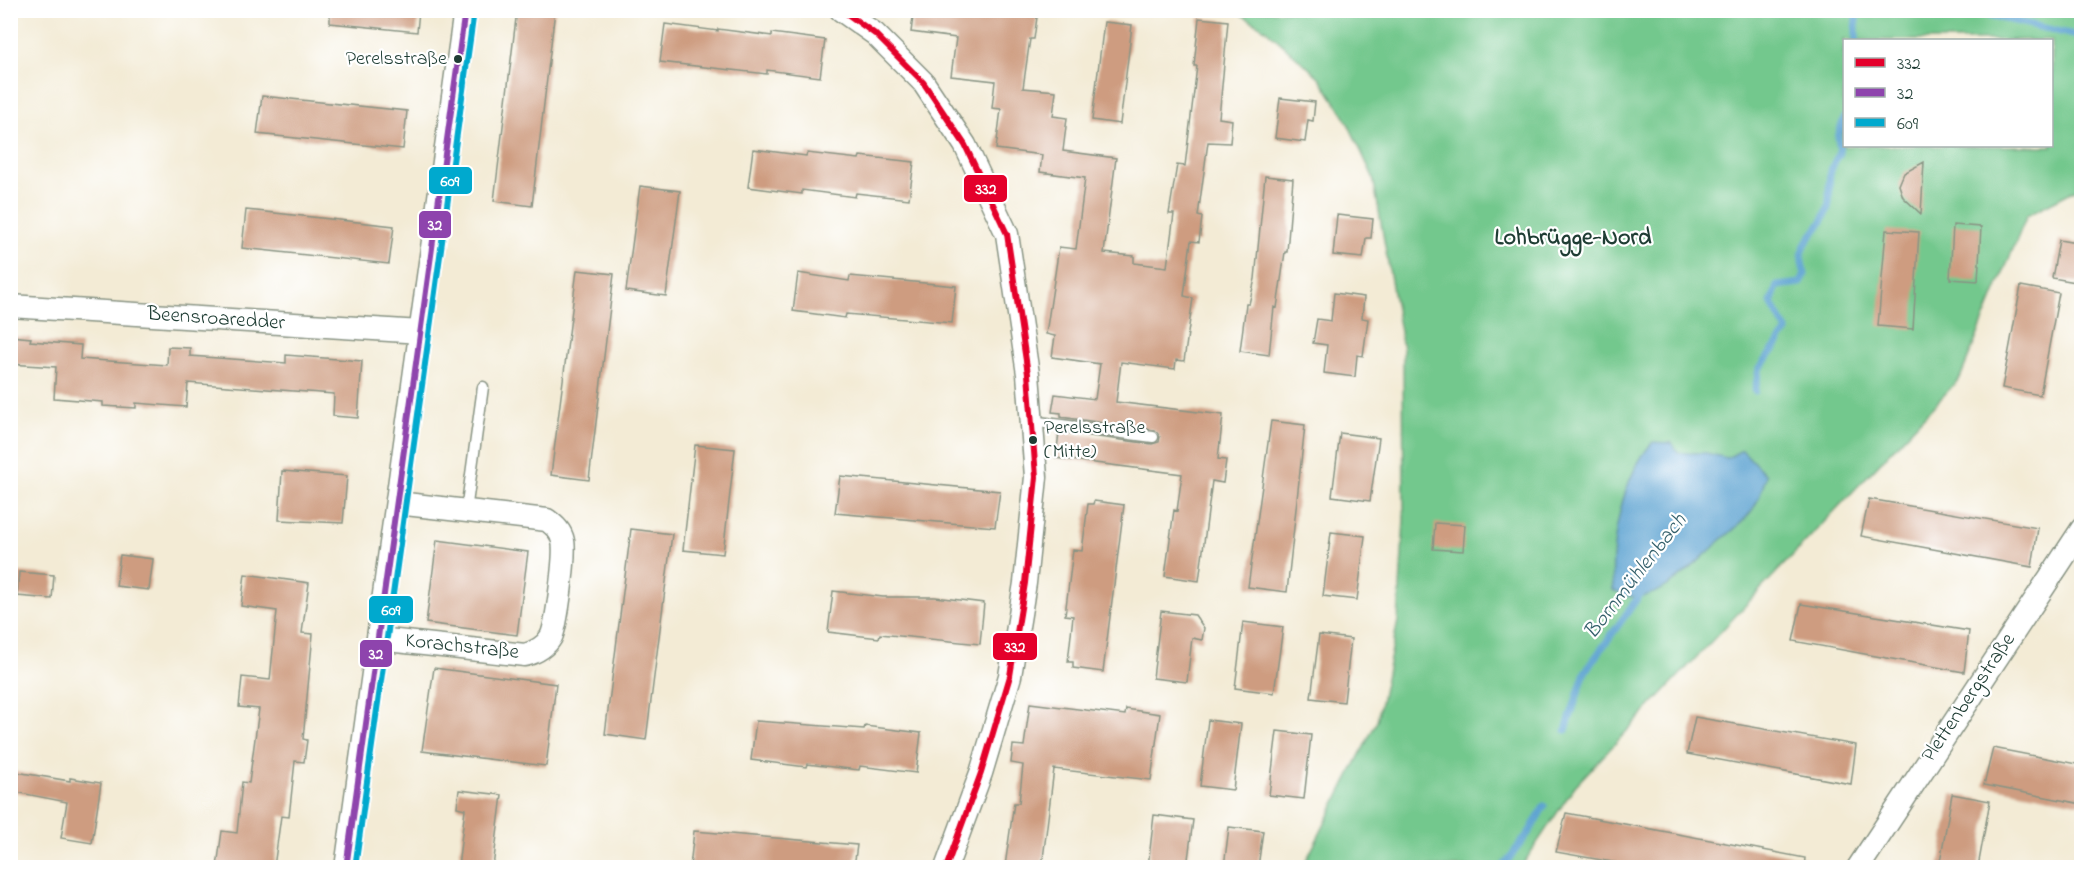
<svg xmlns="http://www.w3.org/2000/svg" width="2092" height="878" viewBox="0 0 2092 878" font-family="'Indie Flower',sans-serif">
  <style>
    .green { fill: #73c88d; stroke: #498260; stroke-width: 1.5; fill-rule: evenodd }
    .water { fill: #5aa1d0; stroke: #3c6f82; stroke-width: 1.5 }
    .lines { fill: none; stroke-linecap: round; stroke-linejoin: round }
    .stream { stroke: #5aa1d0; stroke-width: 7 }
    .building { fill: #ce9c80 }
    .service-casing { stroke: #899484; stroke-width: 13 }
    .minor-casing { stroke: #899484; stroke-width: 25 }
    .service { stroke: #fff; stroke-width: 10 }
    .minor { stroke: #fff; stroke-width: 22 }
    .bus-1-casing { stroke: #fff; stroke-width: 10 }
    .bus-2-casing { stroke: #fff; stroke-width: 10 }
    .bus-3-casing { stroke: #fff; stroke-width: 10 }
    .bus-1 { stroke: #e4002b; stroke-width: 6 }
    .bus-2 { stroke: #8e44ad; stroke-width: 6 }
    .bus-3 { stroke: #00a9ce; stroke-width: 6 }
    .bus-dot { fill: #1f3d34; stroke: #fff; stroke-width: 2 }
    .labels { text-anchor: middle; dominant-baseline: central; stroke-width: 4.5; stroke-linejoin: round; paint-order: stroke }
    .bus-label { font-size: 20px; fill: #1f3d34; stroke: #fff; text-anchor: end }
    .street-label { font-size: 21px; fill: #1f3d34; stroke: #fff }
    .water-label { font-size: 22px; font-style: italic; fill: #34606b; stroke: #fff }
    .quarter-label { font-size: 24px; font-weight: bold; fill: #1f3d34; stroke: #fff }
    .line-badge { stroke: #fff; stroke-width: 2 }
    .badge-label { font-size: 16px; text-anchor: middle; font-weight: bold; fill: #fff }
  </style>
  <rect width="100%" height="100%" fill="#fff"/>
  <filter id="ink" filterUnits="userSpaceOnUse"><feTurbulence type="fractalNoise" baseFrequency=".0167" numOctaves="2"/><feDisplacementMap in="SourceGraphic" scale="12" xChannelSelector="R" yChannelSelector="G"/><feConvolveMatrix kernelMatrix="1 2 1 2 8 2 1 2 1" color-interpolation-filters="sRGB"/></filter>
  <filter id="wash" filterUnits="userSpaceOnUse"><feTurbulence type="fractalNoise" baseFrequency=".008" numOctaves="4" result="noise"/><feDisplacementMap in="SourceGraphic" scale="24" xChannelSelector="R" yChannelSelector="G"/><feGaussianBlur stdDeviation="1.35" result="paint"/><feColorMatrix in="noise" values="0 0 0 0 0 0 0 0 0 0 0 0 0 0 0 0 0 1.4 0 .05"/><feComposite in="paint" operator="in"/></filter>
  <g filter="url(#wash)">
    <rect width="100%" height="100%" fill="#f3ebd5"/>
    <path class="green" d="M1235,11H2081V187L2027,215L1960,378L1575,786L1521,867H1303L1377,721L1398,621L1404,520L1403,349L1373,177L1345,117L1320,78L1264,28ZM1844,40H2052V146H1844Z"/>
    <path class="water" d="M1653,442L1671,443L1679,453H1706L1727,458L1742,450L1766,475C1763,488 1759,502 1750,513C1742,524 1729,533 1719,542C1693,565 1651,615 1613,590C1610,544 1621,477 1653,442Z"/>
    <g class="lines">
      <path class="stream" d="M1856,10V40
        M1968,10L2082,37
        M1755,391L1759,369L1787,331L1771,303L1777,286L1801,283L1805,274C1794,243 1813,240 1825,216C1836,193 1820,181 1840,153L1838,137L1844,118
        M1566,730L1585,672L1644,589
        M1502,868L1530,831L1544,806"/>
    </g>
    <g id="blocks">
      <path class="building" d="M330,10H419L417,32L330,23Z
        M517,10H555L532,206L494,201Z
        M914,10H1038L1034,39H1030L1023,88L1056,91L1053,116L1067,118L1063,151L1116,158L1104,253L1134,256V263L1167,267L1174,214H1169L1177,165L1185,166L1197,66H1194L1199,18L1228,21L1219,118L1232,120L1230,143L1208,142L1198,216L1202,217L1199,242L1191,241L1184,296L1193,298L1184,361L1176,360L1175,369L1121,362L1116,402L1223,415L1218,459L1226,460L1223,483L1212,481L1199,581L1165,576L1174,510L1177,511L1182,474L1056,458L1059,432L1152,444L1159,442L1160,437L1154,430L1061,417V413L1052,412L1055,394L1095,399L1100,364L1052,357L1055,336L1046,334L1059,247L1076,249L1085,178L1040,172L1042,155L996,149L1001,109L992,108L995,81L951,76L956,38L911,32Z
        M1104,22L1132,25L1120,124L1092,120Z
        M665,24L718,31V29L772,36V33L825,40L820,77L767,70V74L660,62Z
        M262,96L407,111L403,149L257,134Z
        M1280,98L1315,102L1313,121L1308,120L1305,142L1275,138Z
        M753,149L806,156L807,153L859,159L860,156L914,162L909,199L856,193L855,197L802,190V194L748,187Z
        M1924,162L1921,214L1903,197L1899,185L1904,173Z
        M1265,176L1293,179L1287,252H1285L1277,308L1274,307L1269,355L1240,351L1246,304H1249L1255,279Z
        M640,186L680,191L666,296L626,291Z
        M246,210L394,226L389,264L242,248Z
        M1337,215L1373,219L1371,238H1366L1363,258L1333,255Z
        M1953,225L1981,227L1978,281L1950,279Z
        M1886,230L1919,232L1913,329L1878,326Z
        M2059,240L2082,244V283L2052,278Z
        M577,270L614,274L589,480L551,475Z
        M798,273L849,281L850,276L956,286L952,323L846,314L845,318L793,311Z
        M2021,286L2059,293L2040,395L2002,388Z
        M1334,293L1364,297L1362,318L1368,319L1363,356L1357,355L1355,377L1324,373L1327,345L1313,343L1317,319L1331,321Z
        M10,336L31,338L30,341L81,345L80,359L167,365L168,347L190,348V356L286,363V355L362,361L358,418L333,416L334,394L188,383L186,407L136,403V408L103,406V402L54,398L56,367L10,364Z
        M1271,421L1305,425L1287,592L1248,587Z
        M1340,433L1379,438L1370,501L1332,496Z
        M695,445L735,449L723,554L683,550Z
        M282,471L347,476L343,523L279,520Z
        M840,476L1000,491L995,527L835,513Z
        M1869,499L2038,528L2032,567L1861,536Z
        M1094,501L1124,505L1103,672L1073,668V662H1068L1073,616L1065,615L1073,550L1082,551L1088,504H1093Z
        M1435,523L1465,525L1463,551L1433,549Z
        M631,529L672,534L646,740L605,734Z
        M1331,532L1365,536L1357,600L1323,596Z
        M437,540L528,552L517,635L426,623Z
        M120,555L153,559L149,590L116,586Z
        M19,572L54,575L52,599L17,596Z
        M245,574L309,583L302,633L313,634L303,739L307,740L304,762L295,761L289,817L281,816L274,867H217L222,831L237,833L242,782L249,783L259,709L239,707L242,677L270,680L277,611L241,606Z
        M833,591L883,597H935L984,603L980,644L880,634L879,638L828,632Z
        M1801,604L1969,631L1964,672L1793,641Z
        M1161,611L1195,615L1204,628L1202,640L1192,638L1187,682L1153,678Z
        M1243,622L1283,627L1274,693L1235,688Z
        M1319,635L1351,639L1344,702L1311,698Z
        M434,668L556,684L546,766L422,751Z
        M1030,703L1125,715L1126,709L1160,714L1151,780L1054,769L1042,867L1005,866L1014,803H1019L1023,765L1011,763L1013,745L1024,746Z
        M1695,717L1856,745L1851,784L1687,754Z
        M1208,720L1241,724L1233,790L1200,786Z
        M756,721L864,729L865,726L921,733L916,773L860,766L859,770L807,764L806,767L751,760Z
        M1277,731L1311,735L1304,799L1269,795Z
        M1993,748L2082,765V804L1984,785Z
        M10,771L70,781V778L101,783L92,843L61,838L67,802L10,791Z
        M459,790L502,795L493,867H458L465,809L457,807Z
        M1952,794L1990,801L1978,867H1939Z
        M1566,813L1805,858L1804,867H1641L1556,852Z
        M1154,815L1193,820L1187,867H1148Z
        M1229,827L1263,831L1258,867H1224Z
        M694,831L857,845L854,867H690Z"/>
    </g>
  </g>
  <g filter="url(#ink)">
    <use href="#blocks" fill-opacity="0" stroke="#899484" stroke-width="1.5"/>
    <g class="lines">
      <g class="service-casing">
        <path id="service" d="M1031,421L1153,437
          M466,511L483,387"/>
      </g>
      <g class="minor-casing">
        <path id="minor" d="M841,10L875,34L923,82L965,145L1007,234L1028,374L1036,477L1025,583L1010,676L981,773L946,868
          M10,306L421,332
          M378,639L525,655C536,652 545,647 551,637C557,625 566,554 563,541C561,531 555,526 547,520L397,503
          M346,868L465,10
          M1858,868L2082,529"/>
      </g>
      <use href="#service" class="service"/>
      <use href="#minor" class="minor"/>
      <g class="bus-1-casing">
        <path id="bus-1" d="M842,10L875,34L923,82L965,145L1007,234L1028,374L1036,477L1025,583L1010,676L981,773L946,868"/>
      </g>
      <g class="bus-2-casing">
        <path id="bus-2" d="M346,868L465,10"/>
      </g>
      <g class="bus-3-casing">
        <path id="bus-3" d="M355,868L474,11"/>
      </g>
      <use href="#bus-1" class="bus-1"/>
      <use href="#bus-2" class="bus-2"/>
      <use href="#bus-3" class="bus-3"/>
    </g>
  </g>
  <g class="bus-dot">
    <circle cx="458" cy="59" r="5"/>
    <circle cx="1033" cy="440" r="5"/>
  </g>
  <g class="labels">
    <g class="bus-label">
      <text x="447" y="59">Perelsstraße</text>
      <text x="1044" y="428" text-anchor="start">Perelsstraße<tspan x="1044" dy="24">(Mitte)</tspan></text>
    </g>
    <g class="street-label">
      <text transform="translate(216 319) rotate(4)">Beensroaredder</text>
      <text transform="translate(462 647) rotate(6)">Korachstraße</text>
      <text transform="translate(1969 698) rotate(-56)">Plettenbergstraße</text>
    </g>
    <g class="water-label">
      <text transform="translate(1636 577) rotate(-52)">Bornmühlenbach</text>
    </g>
    <g class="quarter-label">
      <text x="1573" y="238">Lohbrügge-Nord</text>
    </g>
  </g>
  <g class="line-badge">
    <rect x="428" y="166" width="45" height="29" rx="6" fill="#00a9ce"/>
    <rect x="963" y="174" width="45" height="29" rx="6" fill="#e4002b"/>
    <rect x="418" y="210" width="34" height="29" rx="6" fill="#8e44ad"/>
    <rect x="368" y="595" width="46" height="29" rx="6" fill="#00a9ce"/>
    <rect x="992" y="632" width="46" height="29" rx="6" fill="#e4002b"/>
    <rect x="359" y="639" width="34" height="29" rx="6" fill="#8e44ad"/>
  </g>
  <g class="badge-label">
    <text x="450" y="186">609</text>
    <text x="986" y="194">332</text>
    <text x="435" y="230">32</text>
    <text x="391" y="615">609</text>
    <text x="1015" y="652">332</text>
    <text x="376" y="659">32</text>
  </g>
  <rect width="2092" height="878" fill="none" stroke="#fff" stroke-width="36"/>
  <rect x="1843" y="39" width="210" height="108" fill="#ffffff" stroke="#a5b1ae" stroke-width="1.5"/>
  <rect x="1855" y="58" width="30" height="9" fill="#e4002b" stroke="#a5b1ae" stroke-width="1.5"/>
  <text x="1897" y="69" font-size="18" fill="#1f3d34">332</text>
  <rect x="1855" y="88" width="30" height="9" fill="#8e44ad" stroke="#a5b1ae" stroke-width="1.5"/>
  <text x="1897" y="99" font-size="18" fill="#1f3d34">32</text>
  <rect x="1855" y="118" width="30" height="9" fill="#00a9ce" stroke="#a5b1ae" stroke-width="1.5"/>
  <text x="1897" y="129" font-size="18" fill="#1f3d34">609</text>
</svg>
